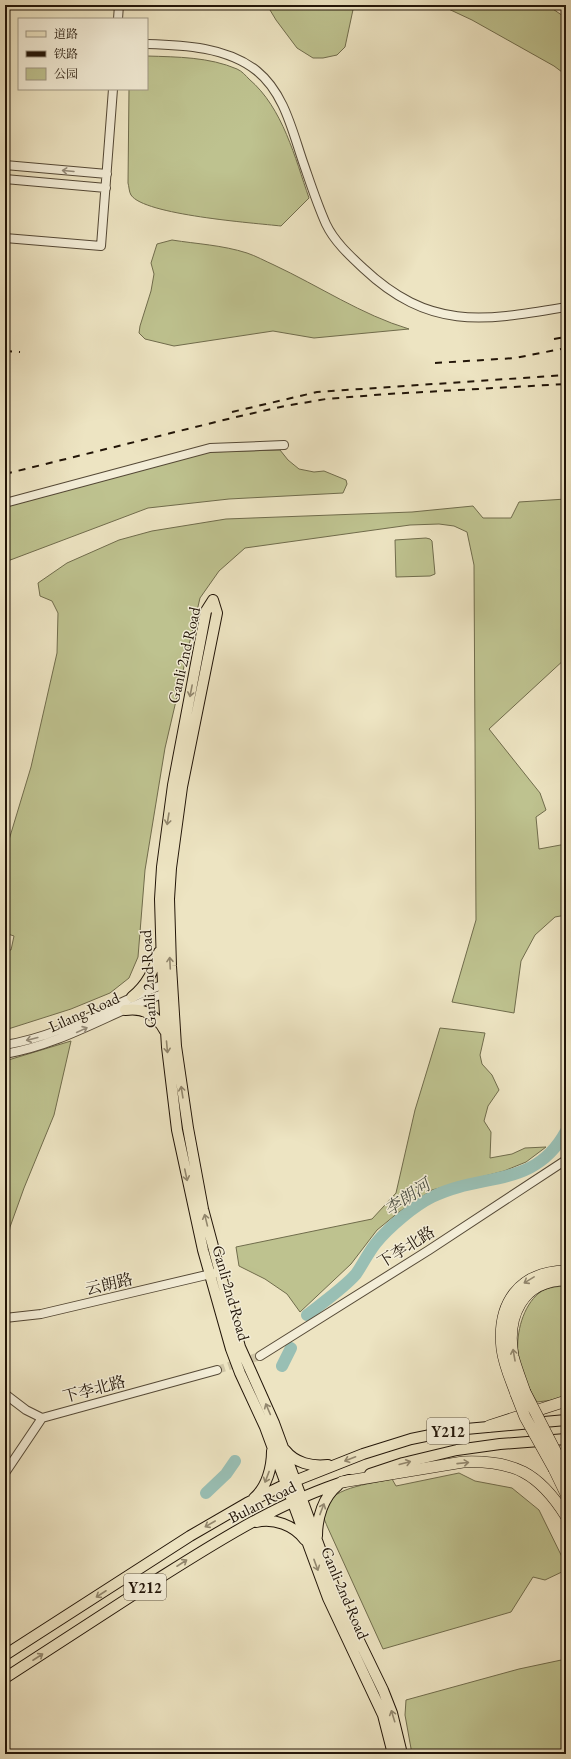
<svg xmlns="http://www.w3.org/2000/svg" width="571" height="1759" viewBox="0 0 571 1759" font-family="'EB Garamond','Noto Serif SC',serif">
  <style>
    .green { fill: #bec28f; stroke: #706c4c }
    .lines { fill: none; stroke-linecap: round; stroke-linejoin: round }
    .river { stroke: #99bfb4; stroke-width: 12 }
    .minor-tunnel { stroke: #cfc5a6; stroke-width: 8; stroke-dasharray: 8 4; stroke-linecap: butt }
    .minor-casing { stroke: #554936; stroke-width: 10 }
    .major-casing { stroke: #221508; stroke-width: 12 }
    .highway-casing { stroke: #221508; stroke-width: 12 }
    .minor { stroke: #f3edd7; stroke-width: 8 }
    .major { stroke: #ede4c2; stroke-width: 10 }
    .highway { stroke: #ede4c2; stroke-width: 11 }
    .rail { stroke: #221508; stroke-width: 2; stroke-dasharray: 7 7; stroke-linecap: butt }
    .highway-bridge-casing { stroke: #221508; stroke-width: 12; stroke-linecap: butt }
    .highway-bridge { stroke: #ede4c2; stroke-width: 11 }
    .oneway { stroke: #958c7a }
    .oneway2 { stroke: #92876e }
    .labels { text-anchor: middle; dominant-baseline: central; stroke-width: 3; stroke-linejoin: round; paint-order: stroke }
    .shield { fill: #f3edd7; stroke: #615646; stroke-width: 1 }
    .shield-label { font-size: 15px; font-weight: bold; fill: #221508 }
    .street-label { font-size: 16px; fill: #221508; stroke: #f3edd7 }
    .water-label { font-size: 17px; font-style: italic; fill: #4c5044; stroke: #f3edd7 }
  </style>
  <rect width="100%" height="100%" fill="#ede4c2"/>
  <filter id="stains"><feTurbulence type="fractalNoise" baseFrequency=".005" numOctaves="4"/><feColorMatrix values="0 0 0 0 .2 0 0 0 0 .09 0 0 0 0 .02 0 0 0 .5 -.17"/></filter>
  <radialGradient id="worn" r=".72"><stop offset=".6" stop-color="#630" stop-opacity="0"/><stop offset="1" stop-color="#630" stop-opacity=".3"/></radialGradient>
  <path class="green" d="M267,5H354L345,47L337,55L323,58H313L297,48L276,20Z
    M440,5H547L566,18V75L554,66L472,20Z
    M147,56C178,57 209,57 237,69C242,71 246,76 249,79C283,108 295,158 309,198L281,226C254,223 144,215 131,195C129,192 129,186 128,183L129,89H147Z
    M172,240C197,244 222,245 247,253C256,256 265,261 274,265C319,286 362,315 409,329L314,338L273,331L174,346L145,339L139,333L140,326L151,291L154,274L151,263L157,244Z
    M280,450L288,460L299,469L314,472L324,471L346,480L347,484L343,493L229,499L148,508L5,562V507L209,452Z
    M566,499V658L489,729L540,793L546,810L536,817L539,849L566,844V915L555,917L535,935L521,961L514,1013L452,1002L476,920L474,565L467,532L454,526L439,524L410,525L245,548L219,571L200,598L165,748L145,870L138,957L129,978L110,993L71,1009L5,1030V950H11L14,936L5,933V853L31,767L57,653L58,613L52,601L40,596L38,583L67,563L119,540L152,531L226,519L412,512L473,506L483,518H511L519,502Z
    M426,538L430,539L432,541L435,574L430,576L396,577L395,540Z
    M440,1028L485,1033L480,1055L482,1064L492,1075L499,1090L488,1106L484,1121L491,1132L490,1158L512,1154L525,1148L546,1147L526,1162L504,1171L432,1190L399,1212L377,1230L351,1264L300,1312L287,1294L265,1279L239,1266L236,1247L372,1219L396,1193L415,1110Z
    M71,1041L54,1115L24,1188L10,1227L5,1260V1061Z
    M562,1286H566V1396L561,1399L537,1402C528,1387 520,1370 518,1353C516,1333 523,1306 539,1293C546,1288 554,1287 562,1286Z
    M459,1473L475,1481L512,1488L539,1510L566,1565V1570L545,1580L533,1577L511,1612L383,1649L327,1526C326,1523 323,1518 324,1514C324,1487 372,1484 392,1479L396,1486Z
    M566,1659V1754H412L405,1715L406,1700L519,1669Z"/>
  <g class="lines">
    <path class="river" d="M307,1315C321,1304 345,1287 356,1274C363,1264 368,1253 376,1243C389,1227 414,1206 432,1197C482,1172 535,1189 566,1131
      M282,1366L291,1348
      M206,1493L226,1474L235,1461"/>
    <path class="minor-tunnel" d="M217,1370L260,1356"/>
    <g class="minor-casing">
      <path id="minor" d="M118,19L119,5
        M147,44C184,45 227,47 257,71C284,93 292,130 303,162C310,182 317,204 326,224C334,241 349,255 363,268C430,331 483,321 566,307
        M5,165L107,174
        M5,179L106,188
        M5,238L101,246L113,89
        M5,503L210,448L284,445
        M5,1045C63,1036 113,1003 167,983
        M5,1054C64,1044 113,1011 168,992
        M5,1318L41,1314L215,1273
        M260,1356L429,1250L566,1160
        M5,1394L26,1410L42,1418
        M5,1473L42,1418L217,1370"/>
    </g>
    <g class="major-casing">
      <path id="major" d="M213,600L206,611L173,785L162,867L160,899L162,966L167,1047L177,1130L203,1250L231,1349L240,1373L265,1427L328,1598L383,1715L393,1754
        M213,600L217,613L182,787L171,868L169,899L171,966L176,1046L188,1128L203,1209L240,1347L274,1423L337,1595L383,1690L392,1713L402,1754
        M132,997C147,985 154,970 159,952
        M125,1010C144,1007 156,1015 165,1031
        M285,1450C295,1463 312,1467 328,1465
        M370,1474L403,1463L457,1450L500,1444L566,1439
        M254,1498C267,1487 272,1467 272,1451
        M256,1522C274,1518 294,1525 305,1540
        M317,1536C317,1518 323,1497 338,1485
        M5,1655L190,1536L247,1503L282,1486L363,1454L411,1439L455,1430L566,1420
        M5,1678C54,1646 104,1614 153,1582C215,1543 278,1502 349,1480"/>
    </g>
    <g class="highway-casing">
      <path id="highway" d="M525,1392C521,1380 516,1368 513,1356C506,1317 522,1280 566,1280
        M516,1394C511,1380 504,1365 502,1349C497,1304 518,1272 566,1271
        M489,1426L566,1401
        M554,1469L566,1494
        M342,1482L463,1462C514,1460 539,1473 566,1516"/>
    </g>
    <use href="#minor" class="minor"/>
    <use href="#major" class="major"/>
    <use href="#highway" class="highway"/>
    <path class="rail" d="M554,339L566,337
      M5,351L20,352
      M435,363L515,358L566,348
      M232,412L317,392L566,375
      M5,474L236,417L285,406L326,399L388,394L566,384"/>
    <g class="highway-bridge-casing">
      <path id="highway-bridge" d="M525,1392L563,1466
        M516,1394L525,1417L554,1469"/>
    </g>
    <use href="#highway-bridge" class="highway-bridge"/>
  </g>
  <defs><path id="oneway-shaft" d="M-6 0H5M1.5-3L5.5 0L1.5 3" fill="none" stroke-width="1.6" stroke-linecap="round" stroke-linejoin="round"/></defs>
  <g class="oneway">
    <use href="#oneway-shaft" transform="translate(68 171) rotate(-175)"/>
    <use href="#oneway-shaft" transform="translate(82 1030) rotate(-25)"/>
    <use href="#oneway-shaft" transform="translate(32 1039) rotate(166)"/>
  </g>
  <g class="oneway2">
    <use href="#oneway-shaft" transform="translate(191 691) rotate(101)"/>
    <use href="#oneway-shaft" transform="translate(168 819) rotate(99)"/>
    <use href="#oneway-shaft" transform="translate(170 963) rotate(-93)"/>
    <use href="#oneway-shaft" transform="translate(167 1047) rotate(85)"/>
    <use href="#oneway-shaft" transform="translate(182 1092) rotate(-99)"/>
    <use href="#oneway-shaft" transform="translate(186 1175) rotate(78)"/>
    <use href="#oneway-shaft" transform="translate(206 1220) rotate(-104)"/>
    <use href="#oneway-shaft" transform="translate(529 1280) rotate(149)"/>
    <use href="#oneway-shaft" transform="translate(514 1355) rotate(-100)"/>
    <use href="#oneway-shaft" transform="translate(268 1409) rotate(-113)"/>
    <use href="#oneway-shaft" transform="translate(350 1459) rotate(159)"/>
    <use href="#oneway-shaft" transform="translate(405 1463) rotate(-15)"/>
    <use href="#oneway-shaft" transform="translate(463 1463) rotate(-6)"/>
    <use href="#oneway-shaft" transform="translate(267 1477) rotate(111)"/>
    <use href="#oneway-shaft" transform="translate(322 1509) rotate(-69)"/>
    <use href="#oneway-shaft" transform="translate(210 1524) rotate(150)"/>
    <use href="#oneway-shaft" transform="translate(182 1563) rotate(-33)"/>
    <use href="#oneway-shaft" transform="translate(316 1565) rotate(70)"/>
    <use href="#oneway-shaft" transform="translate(101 1594) rotate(147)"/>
    <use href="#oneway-shaft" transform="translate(38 1657) rotate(-33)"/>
    <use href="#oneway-shaft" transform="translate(393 1716) rotate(-107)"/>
  </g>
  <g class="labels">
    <g class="shield">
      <rect x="427" y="1418" width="42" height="26" rx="3"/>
      <rect x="124" y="1574" width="42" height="26" rx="3"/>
    </g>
    <g class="shield-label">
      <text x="448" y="1431">Y212</text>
      <text x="145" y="1587">Y212</text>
    </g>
    <g class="street-label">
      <text transform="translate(184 655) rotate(-77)">Ganli 2nd Road</text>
      <text transform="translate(148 979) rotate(-93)">Ganli 2nd Road</text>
      <text transform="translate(84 1012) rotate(-24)">Lilang Road</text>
      <text transform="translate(406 1247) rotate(-32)">下李北路</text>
      <text transform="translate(109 1284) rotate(-13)">云朗路</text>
      <text transform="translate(231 1293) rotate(74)">Ganli 2nd Road</text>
      <text transform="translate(94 1389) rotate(-15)">下李北路</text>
      <text transform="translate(262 1502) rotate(-27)">Bulan Road</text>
      <text transform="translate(345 1593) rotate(67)">Ganli 2nd Road</text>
    </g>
    <g class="water-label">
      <text transform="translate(407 1197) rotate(-34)">李朗河</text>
    </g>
  </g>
  <rect width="571" height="1759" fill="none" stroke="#ede4c2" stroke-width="20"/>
  <rect x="6" y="6" width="559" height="1747" fill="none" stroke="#221508" stroke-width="2"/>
  <rect x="10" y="10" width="551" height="1739" fill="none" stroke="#221508"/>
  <rect x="18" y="18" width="130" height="72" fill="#f3edd7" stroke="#9f9784"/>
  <rect x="26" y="31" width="20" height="6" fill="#ede4c2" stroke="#9f9784"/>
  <text x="54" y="38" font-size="12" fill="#221508">道路</text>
  <rect x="26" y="51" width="20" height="6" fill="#221508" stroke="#9f9784"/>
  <text x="54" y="58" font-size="12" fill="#221508">铁路</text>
  <rect x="26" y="68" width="20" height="12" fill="#bec28f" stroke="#9f9784"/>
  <text x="54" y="78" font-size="12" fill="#221508">公园</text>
  <rect width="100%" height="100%" filter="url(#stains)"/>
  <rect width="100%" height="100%" fill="url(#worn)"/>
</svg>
